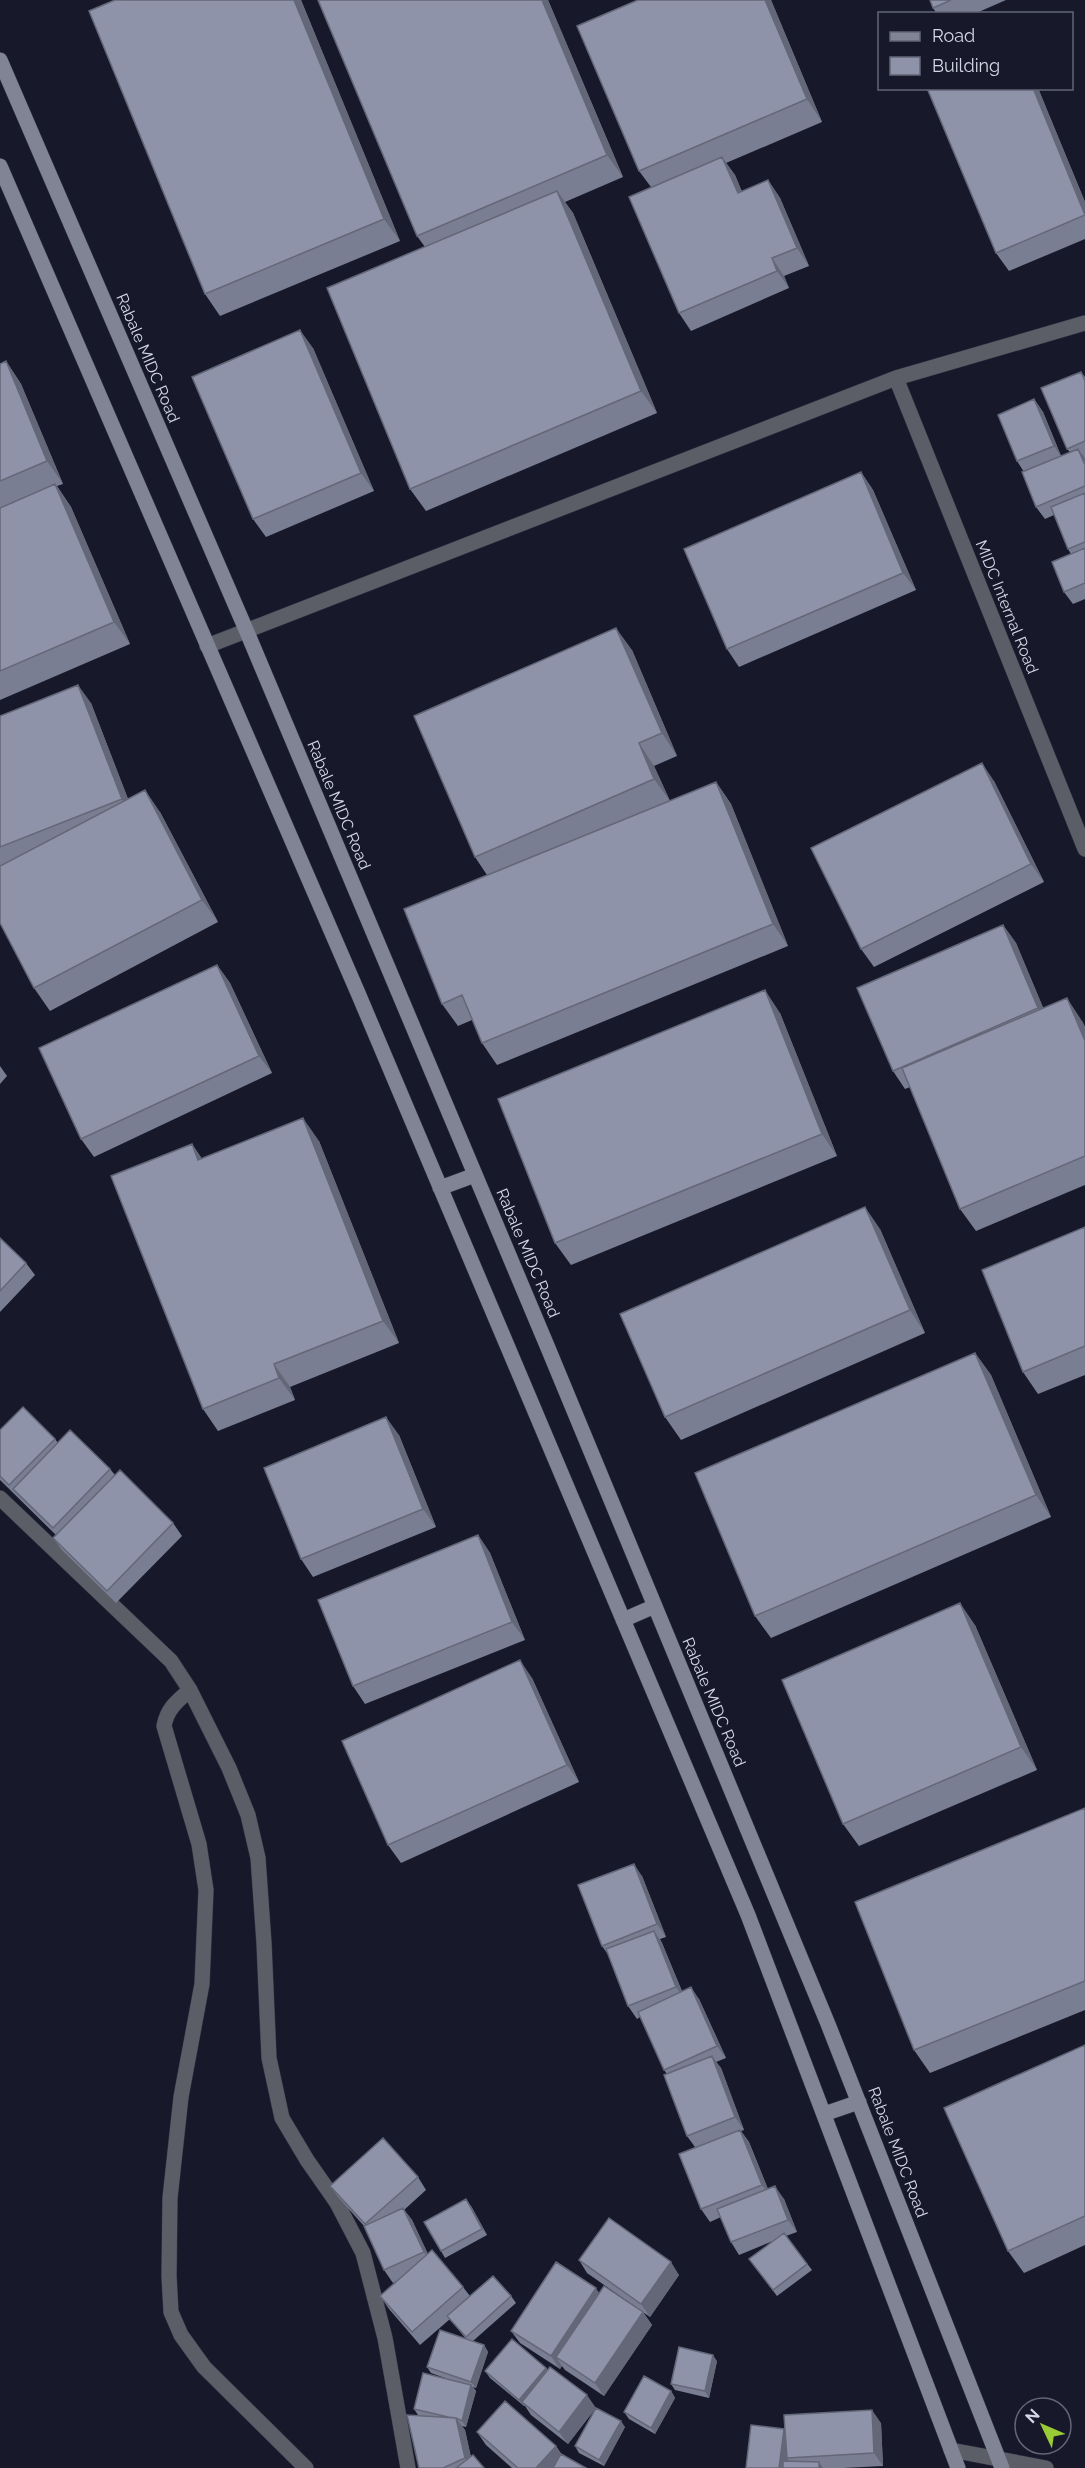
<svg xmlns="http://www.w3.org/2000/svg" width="1085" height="2468" viewBox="0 0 1085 2468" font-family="Raleway,sans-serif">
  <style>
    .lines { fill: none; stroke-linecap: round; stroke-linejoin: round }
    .street-casing { stroke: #313345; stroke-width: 16 }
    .secondary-casing { stroke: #313345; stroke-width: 16 }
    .street { stroke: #5c5e67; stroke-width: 15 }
    .secondary { stroke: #818494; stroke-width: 15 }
    .wall { fill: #7a7e92 }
    .shaded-wall { fill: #636777 }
    .building { fill: #8e93aa; stroke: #636777; stroke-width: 1.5 }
    .labels { text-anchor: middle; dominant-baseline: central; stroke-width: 6; stroke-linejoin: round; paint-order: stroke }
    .street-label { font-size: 16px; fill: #d4d6e3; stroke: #17192b }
  </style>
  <rect width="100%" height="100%" fill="#17192b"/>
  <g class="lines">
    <g class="street-casing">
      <path id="street" d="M896,378L1085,849
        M207,646L896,378L1085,323
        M0,1498L171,1661L190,1690C177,1701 167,1709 164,1726L199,1844L206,1890L202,1984L181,2097L170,2198L169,2276L171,2312L181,2335L204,2367L306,2468
        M190,1690L229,1768L248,1815L258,1858L264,1943L269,2058L282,2118L307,2160L337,2203L363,2253L385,2338L408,2468
        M951,2450L1046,2468"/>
    </g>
    <g class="secondary-casing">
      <path id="secondary" d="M0,60L247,632L548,1348L828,2024L1002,2468
        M0,166L358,993L748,1915L958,2468
        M440,1188L475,1175
        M623,1620L655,1606
        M824,2114L859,2102"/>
    </g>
    <use href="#street" class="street"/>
    <use href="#secondary" class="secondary"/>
  </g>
  <path class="wall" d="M301,0L400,241L220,316L205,294Z
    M548,0L623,177L565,202L573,213L657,413L426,511L410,489L425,247L417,236Z
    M638,0H771L822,122L726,163L735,175L742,192L768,180L780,198L809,266L784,276L789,288L691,331L679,313L651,187L639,171Z
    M930,0H1006L974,14H937L933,8Z
    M927,88H1038L1085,202V239L1009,271L996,253Z
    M313,348L374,491L266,537L253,519Z
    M6,361L21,384L63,484L57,486L71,507L130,644L0,700V364Z
    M1081,372L1085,377V599L1073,604L1064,592L1071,554L1068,549L1054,515L1045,519L1036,507L1024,472L1017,461L1034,399L1043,412L1061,456L1070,452L1067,449Z
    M861,472L873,490L916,590L739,667L727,649Z
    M632,650L677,756L654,766L670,801L716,782L731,804L788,946L497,1065L482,1043L472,1020L458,1026L442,1004L487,875L475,857Z
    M91,703L128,799L160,812L218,922L50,1011L34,988L0,923V716Z
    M994,781L1044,882L874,967L861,949Z
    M1003,925L1016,943L1043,1008L1082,1021L1085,1027V1185L976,1231L960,1209L910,1087L905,1089L893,1071Z
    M217,965L230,983L272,1073L94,1157L81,1139Z
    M780,1013L837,1156L571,1265L555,1243Z
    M0,1066L7,1076L0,1084Z
    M319,1141L399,1343L290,1387L295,1400L218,1431L203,1409L192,1144L202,1159Z
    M1085,1227V1375L1038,1394L1023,1372Z
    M880,1229L925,1333L681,1440L665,1417Z
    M0,1238L26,1263L35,1275L0,1312Z
    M975,1353L991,1375L1051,1517L771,1638L755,1616Z
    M0,1430L55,1439L58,1443L110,1469L115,1475L173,1523L182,1536L116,1603L62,1550L53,1538L56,1535L0,1480Z
    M399,1435L436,1527L313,1577L301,1559Z
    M478,1535L490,1553L525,1640L365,1704L353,1686Z
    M975,1625L1037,1770L859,1846L843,1824Z
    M532,1678L579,1782L401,1863L388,1845Z
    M1085,1808V2010L930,2073L914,2050Z
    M642,1876L666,1937L660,1939L662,1943L682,1991L699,1999L726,2058L716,2062L721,2068L744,2130L741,2131L749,2142L768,2189L784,2199L797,2232L786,2236L812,2270L777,2296L749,2259L773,2241L739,2255L731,2242L721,2217L710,2222L701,2209L695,2147L687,2136L667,2074L664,2070L640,2017L637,2019L628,2006L609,1956L602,1946Z
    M1085,2045V2245L1024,2273L1008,2251Z
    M418,2177L426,2190L404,2210L412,2220L428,2254L463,2287L470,2296H511L516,2303L473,2341L484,2345L488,2352L476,2388L473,2387L476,2391L466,2427L462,2426L465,2430L471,2457L484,2468H419L418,2415L414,2409L445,2378L431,2373L427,2367L466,2339L450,2319L420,2345L389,2309L380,2296L397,2281L393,2283L384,2270L364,2226L339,2198L330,2186Z
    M471,2206L487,2235L445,2258L441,2251Z
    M579,2260L679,2275L650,2317L587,2273Z
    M599,2293L643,2312L652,2325L604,2396L565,2370L562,2366L560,2369L520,2343L511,2331Z
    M717,2361L709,2398L675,2390L671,2384Z
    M546,2368L596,2408L625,2427L604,2466L579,2453L575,2446L595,2409L568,2444L531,2415L525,2406H524L490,2378L485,2371Z
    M671,2391L675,2398L655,2434L629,2419L624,2412Z
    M881,2423L883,2466L843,2468H746L785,2430Z
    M477,2432L556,2446L562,2455L586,2468H512L486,2445Z"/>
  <path class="shaded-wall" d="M294,0H301L400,241L384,219Z
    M542,0H548L623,177L607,155Z
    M765,0H771L822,122L807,99Z
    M1033,88H1038L1085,202V214Z
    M722,157L735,175L750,211L738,193Z
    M768,180L780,198L809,266L797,248Z
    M557,191L573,213L657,413L641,391Z
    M772,258L784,276L789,288L777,271Z
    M300,330L313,348L374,491L361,473Z
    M6,361L21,384L63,484L47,461Z
    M1034,399L1043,412L1062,458L1054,446Z
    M1078,449L1085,458V465Z
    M861,472L873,490L916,590L903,573Z
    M55,484L71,507L130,644L114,622Z
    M616,628L632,650L677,756L662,733Z
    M78,685L91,703L135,817L122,799Z
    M639,743L654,766L670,801L654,779Z
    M982,763L994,781L1044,882L1031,864Z
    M716,782L731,804L788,946L773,924Z
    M145,790L160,812L218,922L202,900Z
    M1003,925L1016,943L1051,1026L1038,1008Z
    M217,965L230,983L272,1073L259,1056Z
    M765,990L780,1013L837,1156L822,1134Z
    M1067,998L1082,1021L1085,1027V1041Z
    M303,1118L319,1141L399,1343L383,1321Z
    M192,1144L207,1166L198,1160Z
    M865,1207L880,1229L925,1333L910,1310Z
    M975,1353L991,1375L1051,1517L1036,1495Z
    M274,1364L290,1387L295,1400L279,1378Z
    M386,1417L399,1435L436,1527L423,1509Z
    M478,1535L490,1553L525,1640L512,1622Z
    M960,1603L975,1625L1037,1770L1021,1747Z
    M520,1660L532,1678L579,1782L567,1765Z
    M634,1864L642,1876L666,1937L657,1924Z
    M654,1931L662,1943L685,2000L676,1987Z
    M691,1987L699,1999L726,2058L717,2046Z
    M712,2056L721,2068L744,2130L735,2117Z
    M740,2130L749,2142L771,2197L762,2185Z
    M775,2186L784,2199L797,2232L788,2220Z
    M466,2199L471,2206L487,2235L482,2229Z
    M403,2208L412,2220L432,2264L424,2252Z
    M671,2262L679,2275L650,2317L641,2304Z
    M596,2288L604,2301L556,2357L562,2366L560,2369L551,2356Z
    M643,2312L652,2325L604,2396L595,2383Z
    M484,2345L488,2352L476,2388L471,2382Z
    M713,2355L717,2361L709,2398L705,2391Z
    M546,2368L551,2375L522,2402L525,2406H524L519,2400Z
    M471,2385L476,2391L466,2427L462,2421Z
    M671,2391L675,2398L655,2434L651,2428Z
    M587,2395L596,2408L568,2444L559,2432Z
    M872,2410L881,2423L883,2466L874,2453Z
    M456,2418L465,2430L473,2468H472L465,2458Z
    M621,2421L625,2427L604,2466L599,2460Z
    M784,2429L793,2441L787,2458L790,2463V2468H779Z
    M556,2446L564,2458L556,2468H536Z
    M819,2462L823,2468H819Z"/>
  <path class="building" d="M115,0H294L384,219L205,294L89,11Z
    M318,0H542L607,155L417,236Z
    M638,0H765L807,99L639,171L577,26Z
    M930,0H951L933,8Z
    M927,88H1033L1085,215L996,253Z
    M722,157L738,193L768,180L797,248L772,258L777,271L679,313L629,197Z
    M557,191L641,391L410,489L327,288Z
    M300,330L361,473L253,519L192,377Z
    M6,361L47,461L0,481V364Z
    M1081,372L1085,381V441L1067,449L1041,388Z
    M1034,399L1054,446L1017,461L998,415Z
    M1078,449L1085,465V486L1036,507L1022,472Z
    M861,472L903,573L727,649L684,549Z
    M55,484L114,622L0,671V508Z
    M1085,493V542L1068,549L1051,507Z
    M1085,548V583L1064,592L1052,562Z
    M616,628L662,733L639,743L654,779L475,857L414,716Z
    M78,685L122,799L0,847V716Z
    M982,763L1031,864L861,949L811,848Z
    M716,782L773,924L482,1043L462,995L442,1004L404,909Z
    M145,790L202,900L34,988L0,923V866Z
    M1003,925L1038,1008L893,1071L857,988Z
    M217,965L259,1056L81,1139L39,1048Z
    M765,990L822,1134L555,1243L498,1099Z
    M1067,998L1085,1041V1156L960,1209L902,1068Z
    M303,1118L383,1321L274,1364L279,1378L203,1409L111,1176L192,1144L198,1160Z
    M865,1207L910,1310L665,1417L620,1314Z
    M1085,1227V1346L1023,1372L982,1270Z
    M0,1238L26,1263L0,1291Z
    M975,1353L1036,1495L755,1616L695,1473Z
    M23,1407L55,1439L9,1485L0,1476V1430Z
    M386,1417L423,1509L301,1559L264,1468Z
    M70,1430L110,1469L53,1528L13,1489Z
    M120,1470L173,1523L107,1591L53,1538Z
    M478,1535L512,1622L353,1686L318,1600Z
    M960,1603L1021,1747L843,1824L782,1680Z
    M520,1660L567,1765L388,1845L342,1741Z
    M1085,1808V1981L914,2050L855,1902Z
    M634,1864L657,1924L602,1946L578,1885Z
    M654,1931L676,1987L628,2006L606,1949Z
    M691,1987L717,2046L664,2070L638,2012Z
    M1085,2045V2216L1008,2251L944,2108Z
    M712,2056L735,2117L687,2136L664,2075Z
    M740,2130L762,2185L701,2209L679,2154Z
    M383,2138L418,2177L365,2224L330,2186Z
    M775,2186L788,2220L731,2242L717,2209Z
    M466,2199L482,2229L441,2251L424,2222Z
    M403,2208L424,2252L384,2270L364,2226Z
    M609,2218L671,2262L641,2304L579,2260Z
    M784,2233L807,2264L773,2290L749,2259Z
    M432,2250L463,2287L412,2332L380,2296Z
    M556,2262L596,2288L551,2356L511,2331Z
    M493,2276L511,2296L466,2337L447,2316Z
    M604,2286L643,2312L595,2383L556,2357Z
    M440,2330L484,2345L471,2382L427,2367Z
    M512,2339L546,2368L519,2400L485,2371Z
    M679,2347L713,2355L705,2391L671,2384Z
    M550,2367L587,2395L559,2432L522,2402Z
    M423,2373L471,2385L462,2421L456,2418L448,2417L414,2409Z
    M644,2376L671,2391L651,2428L624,2412Z
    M505,2401L556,2446L536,2468H518L477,2432Z
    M596,2408L621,2421L599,2460L575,2446Z
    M872,2410L874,2453L787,2458L784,2415Z
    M407,2415L456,2418L465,2458L443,2468H419Z
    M751,2425L784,2429L779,2468H746Z
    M561,2454L586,2468H553Z
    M473,2455L484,2468H456Z
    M783,2461L819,2462V2468H783Z"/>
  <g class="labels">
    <g class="street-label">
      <text transform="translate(148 358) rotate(67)">Rabale MIDC Road</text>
      <text transform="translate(1007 607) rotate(68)">MIDC Internal Road</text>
      <text transform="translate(339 805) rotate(67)">Rabale MIDC Road</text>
      <text transform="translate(528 1253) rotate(67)">Rabale MIDC Road</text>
      <text transform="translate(714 1702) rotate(67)">Rabale MIDC Road</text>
      <text transform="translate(898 2152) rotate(69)">Rabale MIDC Road</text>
    </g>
  </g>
  <rect x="878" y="12" width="195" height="78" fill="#17192b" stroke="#636575" stroke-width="1.5"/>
  <rect x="890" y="32" width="30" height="9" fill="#818494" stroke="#636575" stroke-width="1.5"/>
  <text x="932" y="42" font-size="18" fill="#d4d6e3">Road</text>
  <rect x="890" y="57" width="30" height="18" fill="#8e93aa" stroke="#636575" stroke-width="1.5"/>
  <text x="932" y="72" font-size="18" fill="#d4d6e3">Building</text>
  <g transform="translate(1043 2426) rotate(314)"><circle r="28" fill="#17192b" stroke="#636575" stroke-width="1.5"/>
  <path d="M0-4.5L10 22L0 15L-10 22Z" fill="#99cb36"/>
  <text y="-9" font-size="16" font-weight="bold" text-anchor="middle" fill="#d4d6e3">N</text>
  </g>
</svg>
